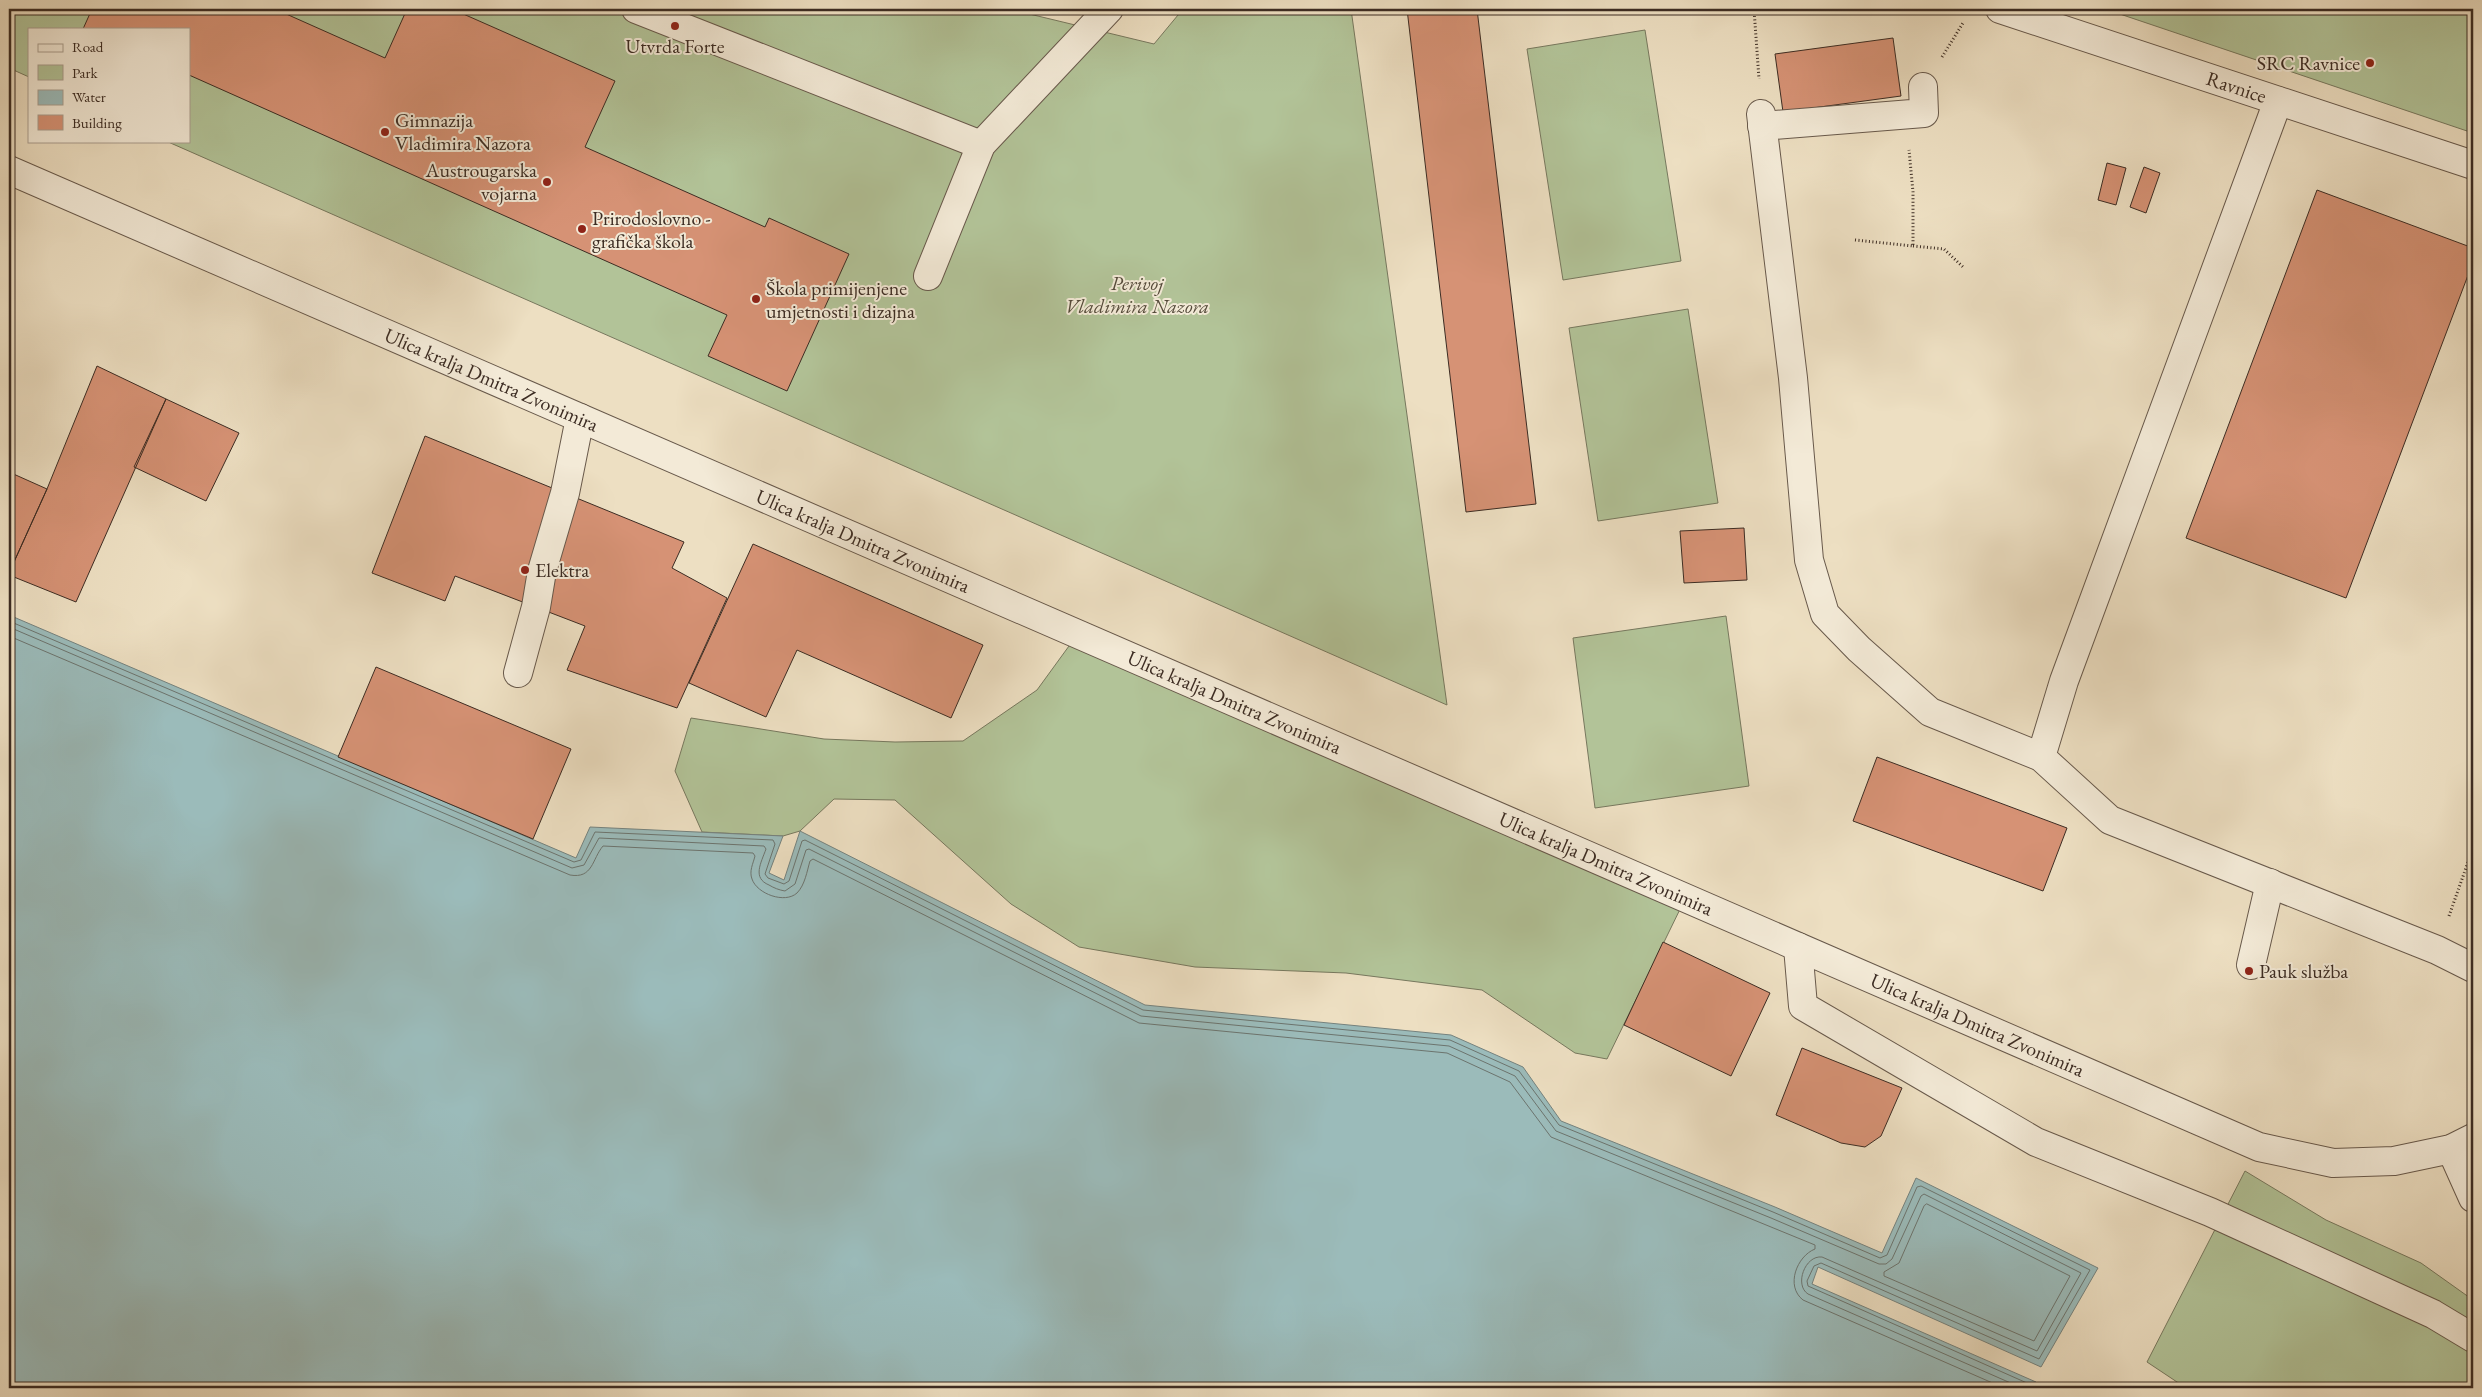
<svg xmlns="http://www.w3.org/2000/svg" width="2482" height="1397" viewBox="0 0 2482 1397" font-family="'EB Garamond',serif">
  <style>
    .green { fill: #b2c398; stroke: #77785e }
    .water { fill: #9bbbba; stroke: #75827e }
    .lines { fill: none; stroke-linecap: round; stroke-linejoin: round }
    .shore { stroke: #6c746e; stroke-width: 1 }
    .building { fill: #d69275; stroke: #3c2c23 }
    .minor-casing { stroke: #68594b; stroke-width: 30 }
    .path { stroke: #3c2c23; stroke-width: 3; stroke-dasharray: 1 2.5; stroke-linecap: butt }
    .minor { stroke: #f3ead7; stroke-width: 28 }
    .poi-dot { fill: #8f2418; stroke: #f3ead7; stroke-width: 2 }
    .labels { text-anchor: middle; dominant-baseline: central; stroke-width: 4; stroke-linejoin: round; paint-order: stroke }
    .poi-label { font-size: 20px; fill: #3c2c23; stroke: #f3ead7; text-anchor: start }
    .street-label { font-size: 20px; fill: #3c2c23; stroke: #f3ead7 }
    .park-label { font-size: 20px; font-style: italic; fill: #544a3a; stroke: #f3ead7 }
  </style>
  <rect width="100%" height="100%" fill="#eddfc2"/>
  <filter id="stains"><feTurbulence type="fractalNoise" baseFrequency=".004" numOctaves="4"/><feColorMatrix values="0 0 0 0 .2 0 0 0 0 .09 0 0 0 0 .02 0 0 0 .5 -.17"/></filter>
  <radialGradient id="worn" r=".72"><stop offset=".6" stop-color="#630" stop-opacity="0"/><stop offset="1" stop-color="#630" stop-opacity=".3"/></radialGradient>
  <path class="green" d="M9,9H1017V11L1154,44L1183,9H1351L1447,705L166,141H189V29H29V77L9,68Z
    M2105,9H2473V133Z
    M1645,30L1681,261L1563,280L1527,49Z
    M1688,309L1718,503L1598,521L1569,328Z
    M1726,616L1749,786L1595,808L1573,638Z
    M1077,635L1685,899L1607,1059L1575,1053L1482,990L1346,973L1195,967L1079,947L1011,904L895,800L834,799L800,831L783,836L702,832L675,771L691,718L824,739L895,742L963,741L1037,690Z
    M2245,1171L2326,1220L2421,1263L2473,1300V1388H2186L2147,1362Z"/>
  <path class="water" d="M9,615L576,858L590,827L783,836L769,873L784,880L800,831L1145,1005L1451,1035L1523,1067L1561,1121L1775,1207L1882,1253L1916,1178L2098,1268L2041,1367L1818,1267L1812,1284L2036,1382L2033,1388H9Z"/>
  <g class="lines">
    <path class="shore" d="M9,621L574,862L581,860L595,832L773,840L775,844L765,874L768,878L784,884L789,881L802,841L805,840L1143,1010L1450,1040L1519,1071L1559,1125L1773,1212L1880,1258L1887,1255L1917,1187L1921,1186L2090,1270L2039,1359L1821,1263L1814,1266L1807,1281L1808,1286L2027,1383L2028,1388
      M9,627L572,868L584,865L599,838L764,846L766,849C761,863 752,878 769,885C774,888 779,890 785,891L795,884L806,850L809,849L1141,1016L1449,1046L1515,1076L1556,1131L1771,1218L1879,1264H1886L1892,1259L1921,1196L1924,1194L2081,1273L2037,1351L1822,1257C1805,1255 1794,1285 1808,1294L2022,1388
      M9,636L570,875C593,879 592,859 603,846L753,853L755,856C753,864 749,871 752,879C757,894 785,904 797,893C805,885 807,871 810,861L813,859L1139,1023L1447,1053L1510,1082L1551,1137L1815,1245V1249C1797,1256 1785,1286 1803,1300L2004,1388
      M1927,1204L2070,1276L2034,1341L1884,1276V1272L1899,1263L1924,1206Z"/>
  </g>
  <path class="building" d="M92,9H275L385,58L407,9H452L615,81L585,147L765,227L769,218L849,254L787,391L708,356L727,315L189,75V29H83Z
    M1407,9H1477L1536,504L1466,512Z
    M1893,38L1901,96L1783,112L1775,54Z
    M2107,163L2126,168L2116,205L2098,200Z
    M2144,167L2160,173L2146,213L2130,207Z
    M2317,190L2473,248V262L2346,598L2186,538Z
    M97,366L166,399L76,602L9,575V573L47,489Z
    M166,399L239,433L206,501L134,467Z
    M425,436L684,542L672,568L727,598L677,708L567,670L585,626L455,576L445,601L372,573Z
    M9,472L47,489L9,573Z
    M1744,528L1747,580L1684,583L1680,531Z
    M753,544L983,645L951,718L797,650L766,717L689,683Z
    M376,667L571,749L533,839L338,757Z
    M1877,757L2067,828L2043,891L1853,821Z
    M1663,942L1770,993L1731,1076L1624,1025Z
    M1802,1048L1902,1088L1881,1136L1865,1147L1841,1143L1776,1115Z"/>
  <g class="lines">
    <g class="minor-casing">
      <g id="minor">
        <path d="M636,9L981,145"/>
        <path id="s1" d="M2000,9L2473,165"/>
        <path d="M1761,114L1793,378L1809,560L1825,614L1859,649L1930,712L2041,757L2110,820L2437,950L2473,968"/>
        <path d="M1762,126L1924,113L1923,87"/>
        <path id="s2" d="M9,170L2259,1147L2333,1163L2394,1161L2451,1149L2473,1138"/>
        <path d="M928,276L981,145L1109,9"/>
        <path d="M518,673L536,607L542,571L565,493L580,418"/>
        <path d="M2041,757L2064,681L2278,101"/>
        <path d="M1798,947L1803,1006L2036,1142L2210,1212L2433,1314L2473,1338"/>
        <path d="M2251,965L2270,883"/>
        <path d="M2451,1149L2473,1198"/>
      </g>
    </g>
    <path class="path" d="M1754,9L1759,79
      M1942,57L1963,23
      M1855,240L1913,246V192L1909,150
      M1913,246L1944,249L1963,267
      M2449,916L2473,848"/>
    <use href="#minor" class="minor"/>
  </g>
  <g class="poi-dot">
    <circle cx="675" cy="26" r="5"/>
    <circle cx="2370" cy="63" r="5"/>
    <circle cx="385" cy="132" r="5"/>
    <circle cx="547" cy="182" r="5"/>
    <circle cx="582" cy="229" r="5"/>
    <circle cx="756" cy="299" r="5"/>
    <circle cx="525" cy="570" r="5"/>
    <circle cx="2249" cy="971" r="5"/>
  </g>
  <g class="labels">
    <g class="poi-label">
      <text x="675" y="46" text-anchor="middle">Utvrda Forte</text>
      <text x="2360" y="63" text-anchor="end">SRC Ravnice</text>
      <text x="395" y="120">Gimnazija<tspan x="395" dy="23">Vladimira Nazora</tspan></text>
      <text x="537" y="170" text-anchor="end">Austrougarska<tspan x="537" dy="23">vojarna</tspan></text>
      <text x="592" y="218">Prirodoslovno -<tspan x="592" dy="23">grafička škola</tspan></text>
      <text x="766" y="288">Škola primijenjene<tspan x="766" dy="23">umjetnosti i dizajna</tspan></text>
      <text x="535" y="570">Elektra</text>
      <text x="2259" y="971">Pauk služba</text>
    </g>
    <g class="street-label">
      <text stroke="none"><textPath href="#s1" startOffset="249">Ravnice</textPath></text>
      <text stroke="none"><textPath href="#s2" startOffset="526">Ulica kralja Dmitra Zvonimira</textPath></text>
      <text stroke="none"><textPath href="#s2" startOffset="931">Ulica kralja Dmitra Zvonimira</textPath></text>
      <text stroke="none"><textPath href="#s2" startOffset="1336">Ulica kralja Dmitra Zvonimira</textPath></text>
      <text stroke="none"><textPath href="#s2" startOffset="1741">Ulica kralja Dmitra Zvonimira</textPath></text>
      <text stroke="none"><textPath href="#s2" startOffset="2146">Ulica kralja Dmitra Zvonimira</textPath></text>
    </g>
    <g class="park-label">
      <text x="1137" y="283">Perivoj<tspan x="1137" dy="23">Vladimira Nazora</tspan></text>
    </g>
  </g>
  <rect width="2482" height="1397" fill="none" stroke="#eddfc2" stroke-width="30"/>
  <rect x="10" y="10" width="2462" height="1377" fill="none" stroke="#3c2c23" stroke-width="2.5"/>
  <rect x="15" y="15" width="2452" height="1367" fill="none" stroke="#3c2c23"/>
  <rect x="28" y="28" width="162" height="115" fill="#f3ead7" stroke="#aa9e8f"/>
  <rect x="38" y="44" width="25" height="8" fill="#f3ead7" stroke="#aa9e8f"/>
  <text x="72" y="52" font-size="15" fill="#3c2c23">Road</text>
  <rect x="38" y="65" width="25" height="15" fill="#b2c398" stroke="#aa9e8f"/>
  <text x="72" y="78" font-size="15" fill="#3c2c23">Park</text>
  <rect x="38" y="90" width="25" height="15" fill="#9bbbba" stroke="#aa9e8f"/>
  <text x="72" y="102" font-size="15" fill="#3c2c23">Water</text>
  <rect x="38" y="115" width="25" height="15" fill="#d69275" stroke="#aa9e8f"/>
  <text x="72" y="128" font-size="15" fill="#3c2c23">Building</text>
  <rect width="100%" height="100%" filter="url(#stains)"/>
  <rect width="100%" height="100%" fill="url(#worn)"/>
</svg>
